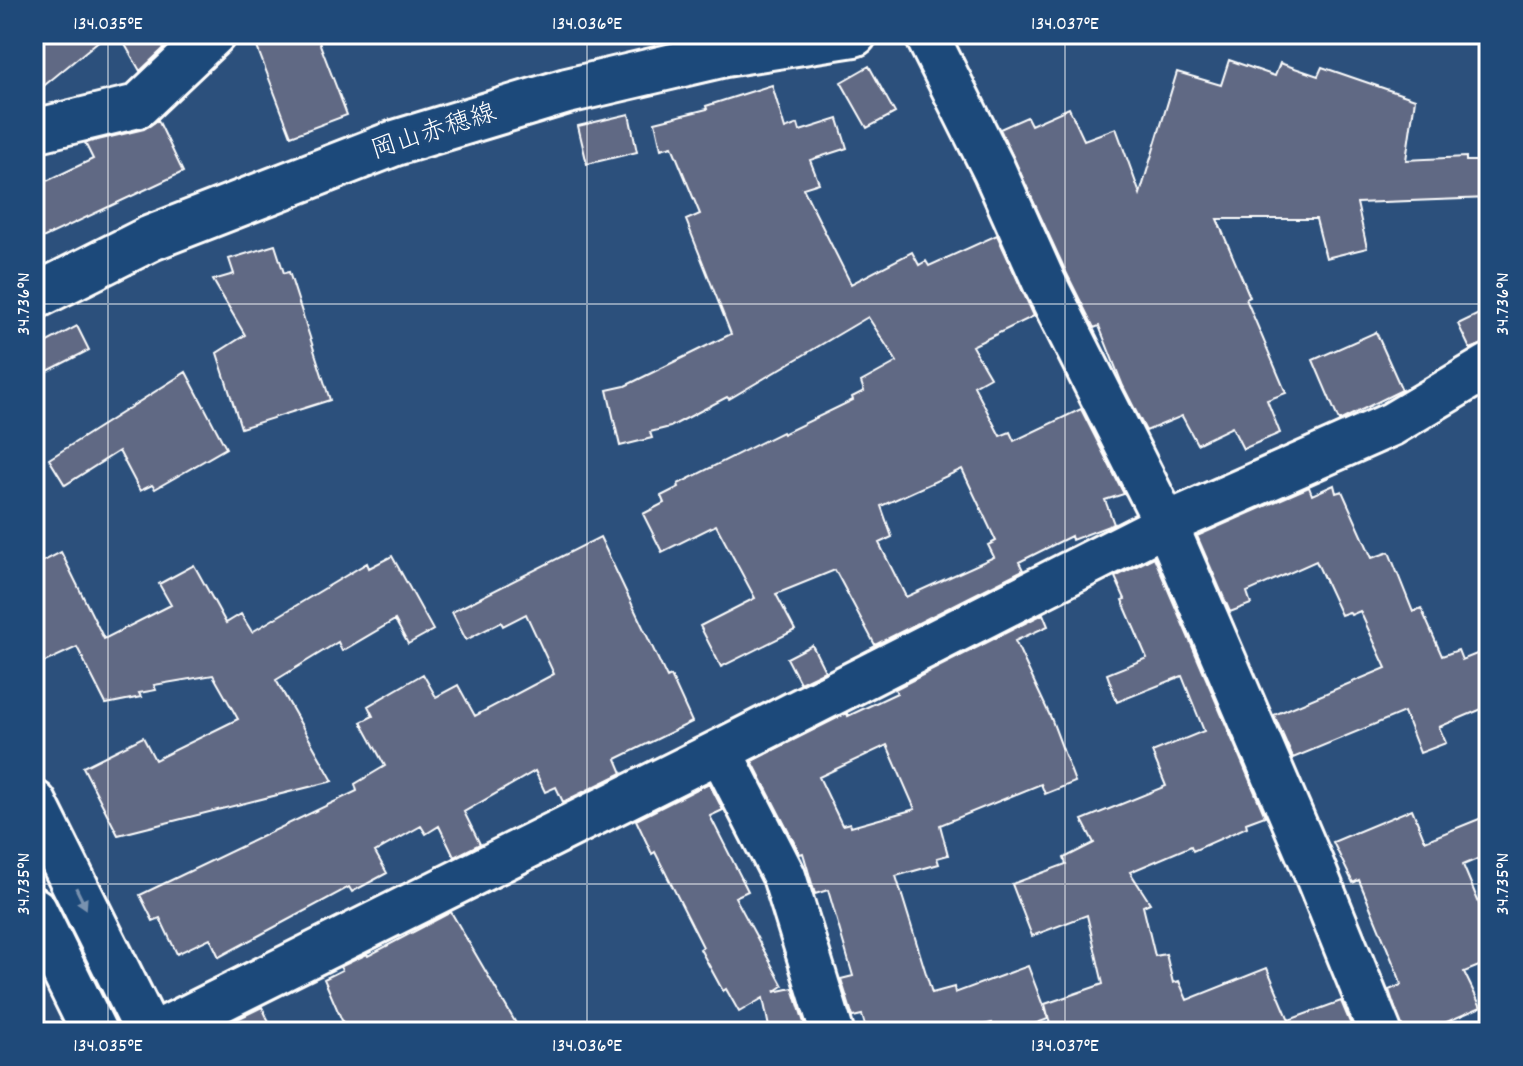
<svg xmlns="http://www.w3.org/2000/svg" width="1523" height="1066" viewBox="0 0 1523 1066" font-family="Dekko,'Klee One',sans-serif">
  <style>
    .building { fill: #616984; stroke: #fff; stroke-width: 2; fill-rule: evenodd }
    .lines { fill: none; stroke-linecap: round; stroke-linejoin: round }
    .street-casing { stroke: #fff; stroke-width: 48 }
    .primary-casing { stroke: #fff; stroke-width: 50 }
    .street { stroke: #1f4a7a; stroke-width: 42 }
    .primary { stroke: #1f4a7a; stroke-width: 44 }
    .oneway { fill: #7992af }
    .ticks { fill: none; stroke: #fff; stroke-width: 2; stroke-opacity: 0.45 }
    .labels { text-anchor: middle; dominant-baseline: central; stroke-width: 6; stroke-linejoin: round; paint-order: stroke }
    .street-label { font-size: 26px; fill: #fff; stroke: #1f4a7a }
    .neatline { fill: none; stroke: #fff; stroke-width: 3 }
    .ticks-label { font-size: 20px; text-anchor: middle; fill: #fff }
  </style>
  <rect width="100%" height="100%" fill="#2c507c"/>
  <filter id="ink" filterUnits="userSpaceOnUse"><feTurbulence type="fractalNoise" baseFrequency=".0125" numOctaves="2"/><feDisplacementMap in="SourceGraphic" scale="16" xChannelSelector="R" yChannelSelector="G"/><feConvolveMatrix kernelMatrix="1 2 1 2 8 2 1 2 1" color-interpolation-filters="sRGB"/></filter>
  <g filter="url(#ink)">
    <path class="building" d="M34,34H107L34,94Z
      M119,34H179L140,71Z
      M252,34H316L347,115L291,136Z
      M1229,60L1275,76L1280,63L1318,76L1322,67L1415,99L1406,160L1466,157V161H1489V198L1357,203L1367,248L1326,258L1316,219H1217L1250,297L1246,299L1286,393L1267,400L1280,433L1243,449L1232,427L1197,444L1182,416L1146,431L1123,386L1099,326L1094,328L1066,272L1000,129L1027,117L1031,125L1069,108L1084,140L1116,128L1140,194L1177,72L1221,85Z
      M869,66L895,113L867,128L841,82Z
      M772,85L785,129L798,124L800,131L838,119L847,148L810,160L819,183L803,188L851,284L912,252L919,265L926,261L929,266L997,235L1034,316L972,346L990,377L974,386L1000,436L1010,432L1014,441L1081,409L1124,494L1105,500L1114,524L1072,540L1071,536L1019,562L1023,570L875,645L835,570L776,594L795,630L721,667L700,626L755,598L716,525L662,552L643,514L664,503L661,496L679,487L678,484L782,432L783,434L853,400L852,397L864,391L861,382L897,362L868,317L729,399L727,397L670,427L650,432L652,438L620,446L607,390L625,386L731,334L686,220L700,214L672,146L661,149L655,122L707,109L706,106ZM962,469L996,541L988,545L994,557L906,597L879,543L892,537L881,506Z
      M629,114L637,152L587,164L578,126Z
      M158,120L183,172L34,242V187L93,159L85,143L144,129Z
      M275,245L284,273L289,272L330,400L241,428L217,353L245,335L213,280L234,274L229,259Z
      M1489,309V342L1470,349L1458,324Z
      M77,326L89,350L34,378V349Z
      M1376,332L1402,390L1339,421L1313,360Z
      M186,372L226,448L155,489L152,485L140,491L119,451L65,485L49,459Z
      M1334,485L1336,493L1342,491L1372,558L1389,552L1413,612L1421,608L1442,656L1458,650L1462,660L1489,649V706L1439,727L1446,743L1420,753L1404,712L1293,758L1274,715L1386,668L1360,611L1351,615L1349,612L1341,615L1316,561L1247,592L1251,604L1230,612L1197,536L1309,487L1312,495Z
      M600,537L667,678L671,676L692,722L616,759L622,773L563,802L556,787L545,792L535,771L464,812L480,844L454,857L439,826L426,834L421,826L375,852L387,873L352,892L349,887L219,957L210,938L177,954L160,918L153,921L140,895L357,791L355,784L385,766L361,722L373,716L368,706L423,674L436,697L458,685L475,716L554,674L526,614L503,626L501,622L466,640L452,612Z
      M61,552L104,639L171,605L159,584L194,565L226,623L241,614L252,632L367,563L369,568L392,556L433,630L408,644L395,620L342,651L338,642L276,680L333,781L118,835L83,767L143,737L155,760L238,719L213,675L154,685L156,690L139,693L141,697L106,704L77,647L34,667V566Z
      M1154,557L1265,816L1246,823L1247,827L1193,851L1191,846L1130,872L1150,903L1143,906L1155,956L1166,954L1173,983L1179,981L1187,1000L1267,968L1289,1020L1341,1001L1354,1032H1052L1045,1004L1103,984L1087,915L1032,936L1012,884L1066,864L1064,858L1094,843L1082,820L1166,786L1152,752L1204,731L1182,676L1117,702L1107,674L1147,658L1122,600L1125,599L1115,577Z
      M1043,614L1048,626L1015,641L1051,718L1075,782L1045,794L1041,784L940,825L948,855L937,858L939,864L896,876L932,993L954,987L955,993L1028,966L1048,1019L1013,1032H996L992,1023L956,1032H867L862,1015L853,1017L841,979L853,976L828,890L815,894L803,853L800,854L752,761L847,713L848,716L897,693L895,689ZM887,745L915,809L851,827L850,823L842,825L819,777Z
      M812,645L825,671L800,683L787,658Z
      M709,783L723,810L710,816L748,891L735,897L783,986L774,992L793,988L805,1026L770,1032L763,998L739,1012L726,989L723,991L700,949L703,947L655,852L652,854L636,820Z
      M1412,809L1425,841L1489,815V854L1463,865L1489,927V962L1464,972L1481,1007L1424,1032H1403L1389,990L1401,985L1399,977L1359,880L1353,883L1333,842Z
      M451,912L521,1032H347L324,979L342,970L340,967L367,954L368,956Z
      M262,1007L274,1032H211Z"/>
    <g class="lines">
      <g class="street-casing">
        <path id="street" d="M926,34L994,170L1044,282L1166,524L1309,857L1380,1032
          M34,131L138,106L214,34
          M720,751L784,876L832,1032
          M157,1032L720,751L1166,524L1392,424L1489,366"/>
      </g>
      <g class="primary-casing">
        <path id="primary" d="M34,297L151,238L395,143L567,91L725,54L854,34
          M34,803L148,1032
          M34,910L94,1032"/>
      </g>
      <use href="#street" class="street"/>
      <use href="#primary" class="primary"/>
    </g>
    <defs><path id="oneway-solid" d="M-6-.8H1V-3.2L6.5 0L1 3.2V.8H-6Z" transform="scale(2)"/></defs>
    <use class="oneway" href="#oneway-solid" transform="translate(81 898) rotate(64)"/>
  </g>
  <path class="ticks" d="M108,34V1032M587,34V1032M1065,34V1032M34,304H1489M34,884H1489"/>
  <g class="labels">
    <g class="street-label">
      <text transform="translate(434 133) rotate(-18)">岡山赤穂線</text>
    </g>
  </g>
  <rect width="1523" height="1066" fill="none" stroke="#1f4a7a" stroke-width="88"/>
  <rect x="44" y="44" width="1435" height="978" class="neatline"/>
  <g class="ticks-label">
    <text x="108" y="29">134.035°E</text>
    <text x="587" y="29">134.036°E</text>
    <text x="1065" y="29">134.037°E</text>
    <text transform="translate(22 304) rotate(-90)" y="7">34.736°N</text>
    <text transform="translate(1501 304) rotate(-90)" y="7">34.736°N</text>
    <text transform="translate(22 884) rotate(-90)" y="7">34.735°N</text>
    <text transform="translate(1501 884) rotate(-90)" y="7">34.735°N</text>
    <text x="108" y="1051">134.035°E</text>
    <text x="587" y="1051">134.036°E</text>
    <text x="1065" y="1051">134.037°E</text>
  </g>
</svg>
